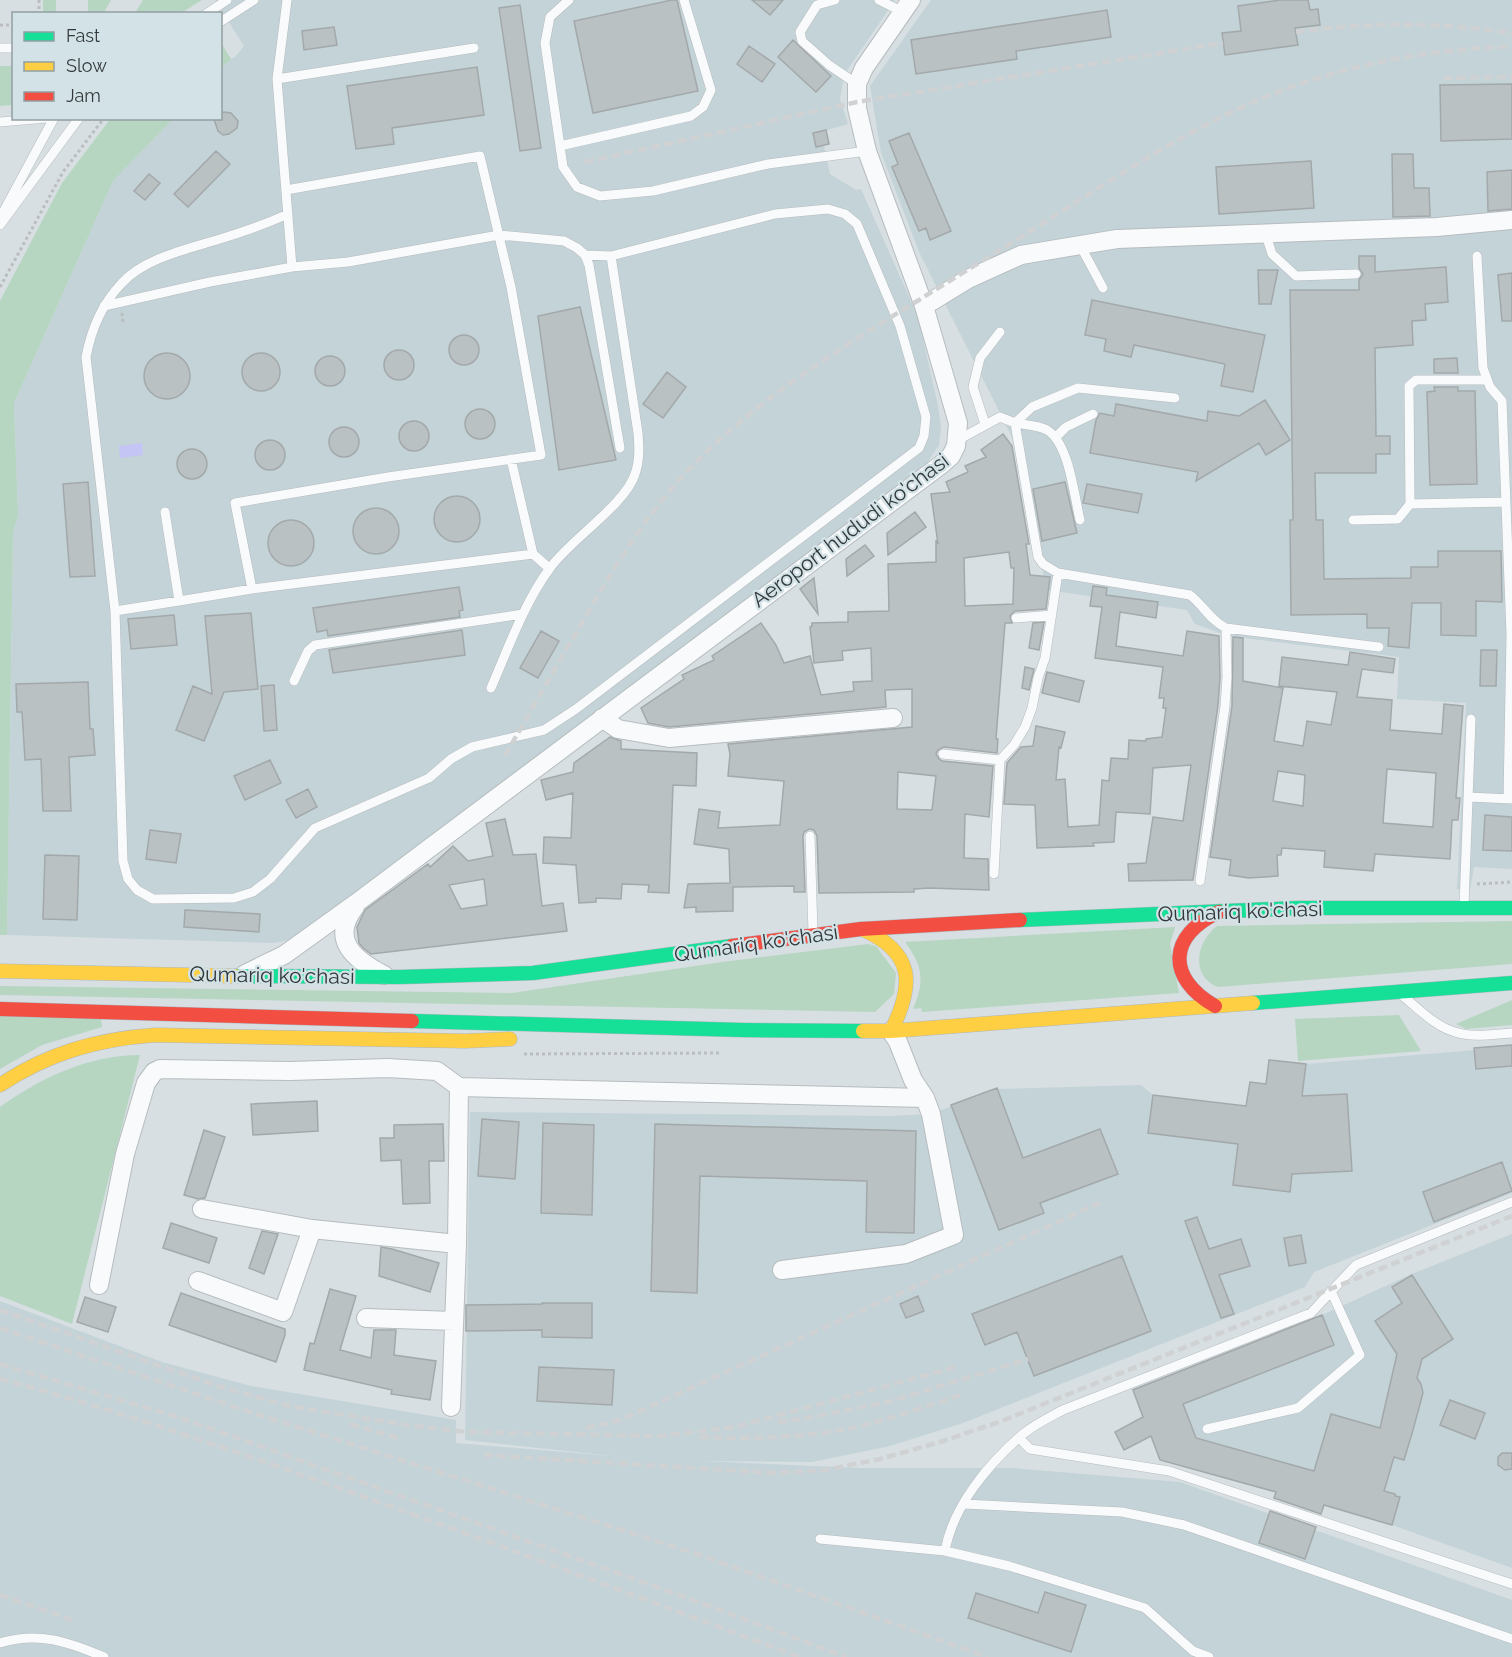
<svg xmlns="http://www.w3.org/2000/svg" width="1512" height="1657" viewBox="0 0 1512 1657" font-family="Raleway,sans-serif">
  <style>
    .built { fill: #c3d3d8 }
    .green { fill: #b6d6c1 }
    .water { fill: #c4c4f5 }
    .building { fill: #bac1c2; stroke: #a3a9aa; stroke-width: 1.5; fill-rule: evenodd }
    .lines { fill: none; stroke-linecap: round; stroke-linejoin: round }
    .lane-casing { stroke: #b6bcbf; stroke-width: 10 }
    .street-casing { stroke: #b6bcbf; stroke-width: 20 }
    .fast-casing { stroke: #afb8c0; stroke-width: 15 }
    .slow-casing { stroke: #afb8c0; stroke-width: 15 }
    .jam-casing { stroke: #afb8c0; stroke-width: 15 }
    .path { stroke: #bbbdbf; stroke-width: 3; stroke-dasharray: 3 3; stroke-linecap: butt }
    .lane { stroke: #f9fafb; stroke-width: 9 }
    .street { stroke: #f9fafb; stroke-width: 18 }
    .fast { stroke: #16e098; stroke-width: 14 }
    .slow { stroke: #ffcf43; stroke-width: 14 }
    .jam { stroke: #f24e42; stroke-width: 14 }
    .rail { stroke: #cfd1d2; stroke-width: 4.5; stroke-dasharray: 9 4.5; stroke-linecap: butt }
    .labels { text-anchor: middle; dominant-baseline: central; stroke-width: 4.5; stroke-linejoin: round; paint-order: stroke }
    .street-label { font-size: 21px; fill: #33393b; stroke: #d2e2e6 }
  </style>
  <rect width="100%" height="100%" fill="#d7dfe2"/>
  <path class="built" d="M215,0H895L844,75L840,99L848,124L821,132L830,174L856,190L861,189L918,317L938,406L941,428L939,445L927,463L341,904L290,940L273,943L7,935L13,534L18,515L14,403L113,181L173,119L220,118L221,69L231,59L235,57L244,46Z
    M931,0H1512V869L1474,867L1470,890L1457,889L1466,703L1397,699L1399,657L1228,636L1195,624L1187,610L1047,590L1012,437L920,254L881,153L870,86Z
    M1512,1047V1193L1314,1272L1305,1287L963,1423L890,1446L812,1462L701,1461L860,1468H1011L1180,1482L1512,1600V1657H0V1301L162,1362L251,1386L456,1420V1443L623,1457L465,1440L470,1112L891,1116L931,1114L997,1089L1141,1085L1153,1095L1148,1133L1238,1144L1233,1185L1290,1191L1306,1064Z
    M1512,1234V1568L1392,1525L1160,1460L1132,1389L1322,1315L1412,1274Z"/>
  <path class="green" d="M43,0H56V13H43Z
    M88,0H111L103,14L88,13Z
    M143,0H202L181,13H135Z
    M220,41L231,59L221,69H220Z
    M0,66H13V105L0,106Z
    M111,118L173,119L113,181L14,403L18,515L13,534L7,935H0V301L62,183Z
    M1512,921V964L1218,987C1190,976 1196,942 1217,926Z
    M1175,927L1170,944L1179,993L922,1012L921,1008L913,1009C925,981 923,966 905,942Z
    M868,944L876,946L896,973L894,994L875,1012L0,995V986L512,993L722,962Z
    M1512,1000V1025L1466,1029L1456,1024Z
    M0,1015L101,1018L102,1027L42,1045L0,1069Z
    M1399,1015L1421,1051L1298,1061L1295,1019Z
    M140,1055L72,1324L0,1296V1107C40,1078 89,1055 140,1055Z"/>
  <path class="water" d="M142,443L143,455L120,458L119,446Z"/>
  <path class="building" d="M672,0H677L698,91L593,113L574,21Z
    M752,0H783L770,15Z
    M1280,0H1308L1310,10L1318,9L1320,25L1295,28L1298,45L1225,55L1222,33L1241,31L1238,6Z
    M520,5L541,148L520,151L499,8Z
    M1107,10L1111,37L1016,51L1017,59L916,74L911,40Z
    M334,27L337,45L304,50L302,31Z
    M793,40L831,76L816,92L778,57Z
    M749,46L775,64L762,82L737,64Z
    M477,67L484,115L392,128L394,144L356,149L347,86Z
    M1512,84V139L1441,141L1440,85Z
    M224,112L231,113L238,121L237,128L229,134L223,135L218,131L214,119L220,118V114Z
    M826,130L829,144L816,147L813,133Z
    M909,133L951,231L930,240L926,228L919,231L892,167L898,164L889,141Z
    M216,151L230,164L188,207L174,194Z
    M1392,154H1413L1414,188H1429L1430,216L1393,217Z
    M1311,161L1314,208L1219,214L1216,167Z
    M1512,170V209L1488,211L1487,172Z
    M149,174L160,183L145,200L134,191Z
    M1359,256H1375V272L1446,267L1448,302L1425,304L1426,320L1412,321L1413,345L1375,348L1376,436H1390V454H1376V473H1315L1316,520H1323L1324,579L1411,578V567H1438V551H1501L1502,602L1476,601V636L1441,635V603H1412L1409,648L1388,646L1389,628H1367V614L1291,615L1290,520H1293L1290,290H1359V280L1363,274L1359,268Z
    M1258,270H1278L1271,304H1259Z
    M1512,273V321H1502L1498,275Z
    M1092,300L1265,335L1253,392L1221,386L1225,364L1134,345L1131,357L1104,351L1106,339L1085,335Z
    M580,307L616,460L559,470L538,316Z
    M449 350a15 15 0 1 1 30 0a15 15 0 1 1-30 0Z
    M384 365a15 15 0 1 1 30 0a15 15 0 1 1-30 0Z
    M144 376a23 23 0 1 1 46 0a23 23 0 1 1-46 0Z
    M242 372a19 19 0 1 1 38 0a19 19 0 1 1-38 0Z
    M315 371a15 15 0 1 1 30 0a15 15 0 1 1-30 0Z
    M1457,358L1458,373H1434V359Z
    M667,372L686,387L663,418L643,404Z
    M1434,387H1458V391H1475L1477,484L1430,485L1427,392L1435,391Z
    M1265,400L1290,440L1266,455L1259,443L1196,481L1198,472L1090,453L1096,420L1100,413L1114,416L1116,404L1207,421L1208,411L1239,416Z
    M465 424a15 15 0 1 1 30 0a15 15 0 1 1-30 0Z
    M399 436a15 15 0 1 1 30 0a15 15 0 1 1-30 0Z
    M329 442a15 15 0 1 1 30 0a15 15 0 1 1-30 0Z
    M1003,434L1012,446L1029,544H1026L1030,575L1050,577L1046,609L1015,611L1010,616L1012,623H1005L996,739H998L997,753L944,747L938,750L936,754L939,759L942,761L993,766L989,817L965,814L964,858L988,859L989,890L929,888L914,889V892L819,893L817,836L814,830L809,829L804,832L803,836L805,892H794V886L733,887V911L696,912V907L684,908L688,884L730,883L729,849L694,844L699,809L720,812L718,828L780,825L784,781L728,776L730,754L728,744L912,727V689L885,690L886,707L669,727L648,723L641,708L684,679L682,675L714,660L712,656L761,623L776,645L784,663L810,656L821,695L854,691L853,682L872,681L871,648L842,651L843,660L814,663L810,627L812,626V623L848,622V612L889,611L888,564L936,562V540L938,544L931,494L950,492L946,482L968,472L965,466L986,457L981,450ZM1009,552L1011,568H1014L1013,604L965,606L964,558ZM898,772L936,776L932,810L897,809Z
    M255 455a15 15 0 1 1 30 0a15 15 0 1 1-30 0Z
    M177 464a15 15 0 1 1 30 0a15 15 0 1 1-30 0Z
    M88,482L95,576L70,577L63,484Z
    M1065,482L1077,533L1042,541L1033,489Z
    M1087,484L1142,494L1138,513L1083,503Z
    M434 519a23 23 0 1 1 46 0a23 23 0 1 1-46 0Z
    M353 531a23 23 0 1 1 46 0a23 23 0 1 1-46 0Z
    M915,512L926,527L888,555L887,533Z
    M268 543a23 23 0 1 1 46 0a23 23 0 1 1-46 0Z
    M865,545L874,556L847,576L846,559Z
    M814,578L818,614L800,589Z
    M1093,586L1107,588L1106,595L1158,602L1156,618L1120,612L1116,646L1183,656L1187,631L1219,636L1220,677L1218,705L1193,880L1129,881L1128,864L1146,863L1153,817L1183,821L1191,765L1153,768L1150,814L1116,812L1114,842L1093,843L1094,846L1037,848L1035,805L1004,804L1007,763L1021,747L1033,746L1036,726L1065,732L1061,748L1059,747L1056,780L1065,779L1068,827L1099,825L1102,780L1109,781L1111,758L1128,759L1129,740L1146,741V739L1162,737L1166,708H1163L1164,698H1159L1163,667L1095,658L1102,607L1090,606Z
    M459,587L463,610L459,611L460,617L328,636L327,630L317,632L313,608Z
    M251,613L258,689L224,692L204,741L176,730L193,686L212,694L205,616Z
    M174,615L177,645L131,649L128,619Z
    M1044,622L1039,650L1029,648L1033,623Z
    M462,630L465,655L333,673L329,650Z
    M541,631L559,641L538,678L520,668Z
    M1233,637L1243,638V681L1283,688L1274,741L1303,746L1307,721L1331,725L1337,692L1279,686L1282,657L1348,665L1350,652L1395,659L1393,673L1362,669L1357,697L1392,700L1390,730L1442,734L1444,704L1463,706L1456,798H1460L1458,820H1452L1450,859L1375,854L1373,871L1324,867L1325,851L1282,848L1281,855H1277L1278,876L1249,878L1229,875L1231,860L1210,857L1232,706ZM1387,769L1436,773L1433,827L1383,823ZM1278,771L1305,775L1303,806L1273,801Z
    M1481,650H1497L1496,686H1480Z
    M1025,667L1034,669L1029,690L1022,688Z
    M1047,672L1084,681L1079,702L1042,693Z
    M88,682L90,729H93L95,755L69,757L71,811H43L41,759L25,760L22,712H17L16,684Z
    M274,685L277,730L264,731L261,686Z
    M610,737L621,741V749L697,753L696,786L673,785L669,893L648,892L649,885L622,884L621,899L596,898V902L579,903L576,865L543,863L544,837L571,838L573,793L546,800L541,780L573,772L574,763Z
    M270,760L281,783L245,800L234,776Z
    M308,789L317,807L296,818L286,800Z
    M1485,815L1512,817V851L1483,850Z
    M505,819L513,855L536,854L542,906L563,903L567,931L371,954L363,948L359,943L357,927L365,910L428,864L430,867L453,846L468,861L493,856L486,823ZM484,879L487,905L461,909L449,885Z
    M150,830L181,834L176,863L146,859Z
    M45,855L79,856L77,920L43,919Z
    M185,910L260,914L259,932L184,927Z
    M1512,1045V1066L1476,1069L1474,1048Z
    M1269,1060L1306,1064L1302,1096L1347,1094L1352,1171L1292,1174L1290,1192L1233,1185L1238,1144L1148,1133L1153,1095L1246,1106L1250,1082L1266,1084Z
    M997,1088L1023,1158L1100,1129L1118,1174L1040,1203L1044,1213L999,1230L951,1105Z
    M317,1101L318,1131L253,1135L251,1104Z
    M482,1119L519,1122L515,1179L478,1176Z
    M543,1123L594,1125L592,1215L541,1213Z
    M443,1124L444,1161H429L430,1203L403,1204L401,1160L381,1161L380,1138H394V1125Z
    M655,1124L916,1131L914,1233L866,1232L867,1181L700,1176L697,1293L651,1291Z
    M204,1130L225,1137L205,1198L198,1199L184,1195Z
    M1502,1162L1512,1191L1434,1222L1423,1192Z
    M1197,1217L1209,1249L1241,1239L1250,1266L1219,1275L1234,1314L1221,1318L1185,1221Z
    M171,1223L217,1238L209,1263L163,1248Z
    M262,1231L278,1234L264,1274L249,1268Z
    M1301,1235L1306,1263L1289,1266L1284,1238Z
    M381,1247L392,1249L439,1263L430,1292L379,1276Z
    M1122,1256L1151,1331L1034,1376L1017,1332L985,1345L972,1314Z
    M1412,1275L1453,1339L1422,1359L1417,1378L1421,1384L1423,1393L1413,1430L1404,1460L1394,1457L1384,1491L1395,1494V1496L1400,1497L1392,1525L1324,1505L1321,1514L1274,1498L1276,1492L1160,1460L1151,1436L1124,1450L1115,1432L1143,1417L1133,1390L1322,1315L1334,1345L1183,1404L1196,1438L1314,1471L1331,1414L1380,1428L1397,1354L1375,1321L1402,1303L1392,1287Z
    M330,1289L356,1296L340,1350L371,1358L374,1330H396L394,1355L436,1361L430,1400L391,1394L392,1390L304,1370L310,1343L314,1344Z
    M181,1293L285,1329V1335L276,1362L169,1325Z
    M918,1296L924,1311L906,1318L900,1304Z
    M85,1297L116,1307L108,1332L77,1322Z
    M542,1303H592V1338L542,1337V1330L466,1331V1305L542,1304Z
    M539,1367L614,1370L612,1405L537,1401Z
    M1450,1400L1485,1413L1475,1439L1440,1425Z
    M1502,1453H1512V1469L1505,1470L1498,1465V1457Z
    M1270,1511L1316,1527L1305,1559L1259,1543Z
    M1045,1592L1086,1605L1071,1652L968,1618L976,1593L1038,1613Z"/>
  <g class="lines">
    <g class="lane-casing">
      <path id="lane" d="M569,0L550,17L545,43L563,167L577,187L600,196L653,191L768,164L867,151
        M835,0L817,5L800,32L802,41L829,65L857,84
        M879,0L903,12
        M206,14L227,0
        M220,22L254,0
        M0,48H14
        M474,48L277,79L292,267L348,262L499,235L564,241L577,248L585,255L589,265L620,448
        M277,79L287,0
        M0,122L46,118
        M560,146L691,116L703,107L711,90L684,0
        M288,214C266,224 243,232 220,239C188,249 144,258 121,284C102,304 91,331 86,357L115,611L123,861L128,879L137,890L153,899L234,898L253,892L270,879L315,828L429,778L451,759L472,747L544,730L576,709L919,448L924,436L926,417L900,326L857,224L845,214L828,209L775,214L611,256L585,255
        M1,216L54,118
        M0,225L79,118
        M1266,235L1272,254L1296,276L1356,274
        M1080,245L1103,288
        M1477,256L1483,368L1490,387L1502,401L1511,634L1508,799
        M104,306L210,282L292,267
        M1015,423L1032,407L1078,388L1175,398
        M1015,423C1025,425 1038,425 1047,430C1069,443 1074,495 1080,520
        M985,424L973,387L980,358L1000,332
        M1056,437L1066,427L1093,414
        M958,440L1000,417L1015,423L1038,557L1043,564L1058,573L1190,595C1203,605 1211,621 1226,628L1379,647
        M1410,504L1409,386L1416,380H1487
        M1353,520L1398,519L1410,504L1506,502
        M533,554L549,568
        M252,589L235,503L388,477L541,455L511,287L480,156L286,190
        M179,601L252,589L533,554L511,459
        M115,611L179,601L165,512
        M1016,618L1052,615
        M294,681L308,651L315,645L523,614
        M491,688C508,649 524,603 550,568C571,539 625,505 635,474C640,460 639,446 638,433L611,256
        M943,754L1000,760
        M1468,797L1512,799
        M810,836L813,932
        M994,874L1000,760L1014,745L1025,727L1032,708L1038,678L1045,658L1058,573
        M1200,881L1225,706L1227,677L1226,628
        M1464,906L1471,719
        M1404,997C1419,1009 1436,1027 1455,1032C1473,1038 1494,1034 1512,1033
        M1207,1429L1298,1408L1360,1355L1331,1291
        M1019,1438L1030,1449L1169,1471L1512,1584
        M964,1504L1122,1512L1184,1525L1512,1639
        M820,1539L945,1551L1009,1566L1145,1608L1193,1651L1209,1657
        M945,1551C953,1506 989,1463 1023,1434C1035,1424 1050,1417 1063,1410L1311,1313L1356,1265L1512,1202
        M0,1643C38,1631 69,1642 104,1657"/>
    </g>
    <g class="street-casing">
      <path id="street" d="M924,306L968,279L1021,255L1117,239L1437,227L1512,220
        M602,718L618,729L669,738L893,718
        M355,907C329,940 355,960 384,975
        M245,974L284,955L359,901L942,464L951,456L956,446L958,423L924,306L867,151L857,108V84L864,68L911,0
        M202,1209L312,1229
        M782,1270L906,1254L954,1235L931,1114L925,1098
        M198,1281L283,1312L312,1229L457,1244
        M99,1285L125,1154L146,1083L154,1072L160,1069L290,1071L388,1068L437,1071L459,1087L925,1098L913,1080L898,1042L891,1031
        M366,1318L454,1321
        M451,1407L457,1244L459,1087"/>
    </g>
    <g class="fast-casing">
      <path id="fast" d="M1020,920L1298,908H1512
        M235,976L400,977L533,973L732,946
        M1253,1003L1512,983
        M412,1021L742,1030L863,1031"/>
    </g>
    <g class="slow-casing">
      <path id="slow" d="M862,929C914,952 915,984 891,1031
        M0,971L235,976
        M863,1031H891L1253,1003
        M0,1085C48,1053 98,1039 155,1035L465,1041L510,1039"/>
    </g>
    <g class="jam-casing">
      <path id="jam" d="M732,946L861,929L1020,920
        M1215,1006C1166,978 1168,935 1219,912
        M0,1009L412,1021"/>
    </g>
    <path class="path" d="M39,0V14
      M0,25H14
      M0,287L63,172L104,118
      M122,313L123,323
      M1477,884L1512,882
      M524,1054L719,1053"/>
    <use href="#lane" class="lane"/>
    <use href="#street" class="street"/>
    <use href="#fast" class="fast"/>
    <use href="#slow" class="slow"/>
    <use href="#jam" class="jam"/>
    <path class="rail" d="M1296,32C1368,22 1440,22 1512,33
      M1443,78L1512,77
      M585,162L857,102L1223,43
      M505,756C528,715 552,674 576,633C608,578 637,527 680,479C737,416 807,370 878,325C926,296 973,266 1021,237C1108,183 1194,122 1291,87C1362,62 1437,48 1512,47
      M0,1310L221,1387L290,1406L406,1425L465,1432L659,1436L735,1427L956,1367
      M0,1328L244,1410L688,1551L988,1657
      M0,1364L178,1417L699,1602L846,1657
      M0,1379C114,1409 225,1448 336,1487C492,1542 646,1600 800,1657
      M778,1422L808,1418L888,1402L1028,1359
      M350,1424L401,1439
      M586,1428L620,1420L1104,1201
      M700,1437C747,1439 794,1438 841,1430C883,1422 924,1407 964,1394
      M484,1455L774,1473L825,1470L880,1459L940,1442L999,1422L1512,1216
      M0,1595L73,1620"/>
  </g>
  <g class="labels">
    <g class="street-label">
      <text transform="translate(850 530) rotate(-37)">Aeroport hududi ko'chasi</text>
      <text transform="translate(1240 911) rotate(-2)">Qumariq ko'chasi</text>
      <text transform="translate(756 943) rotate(-8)">Qumariq ko'chasi</text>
      <text transform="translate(272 975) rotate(1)">Qumariq ko'chasi</text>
    </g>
  </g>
  <rect x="12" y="12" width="210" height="108" fill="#d2e2e6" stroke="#929ea2" stroke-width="1.5"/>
  <rect x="24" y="32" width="30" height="9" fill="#16e098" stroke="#929ea2" stroke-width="1.5"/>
  <text x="66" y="42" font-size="18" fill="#33393b">Fast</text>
  <rect x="24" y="62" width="30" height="9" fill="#ffcf43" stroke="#929ea2" stroke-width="1.5"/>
  <text x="66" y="72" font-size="18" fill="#33393b">Slow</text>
  <rect x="24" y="92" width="30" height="9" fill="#f24e42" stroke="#929ea2" stroke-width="1.5"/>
  <text x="66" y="102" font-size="18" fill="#33393b">Jam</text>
</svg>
